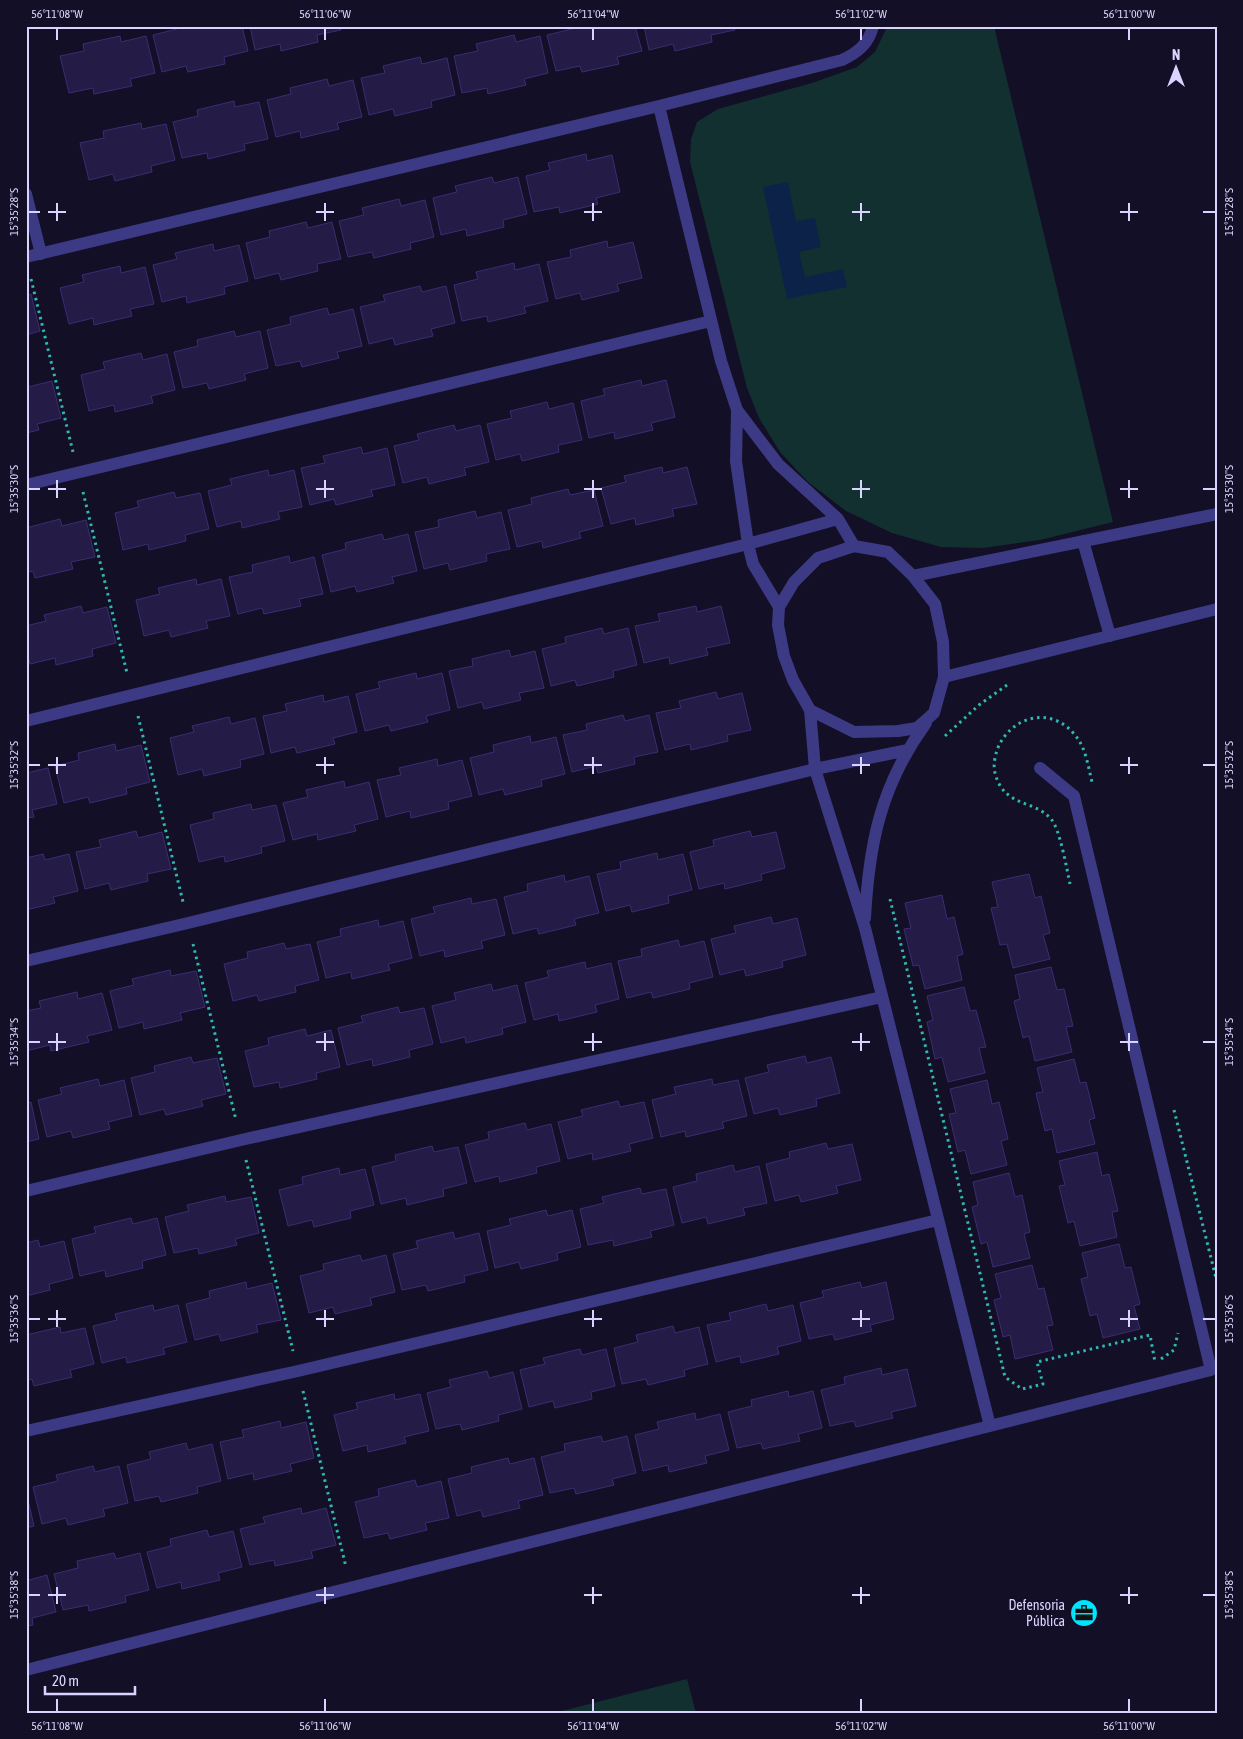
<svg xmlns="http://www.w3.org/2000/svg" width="1243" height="1739" viewBox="0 0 1243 1739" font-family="'Asap Condensed',sans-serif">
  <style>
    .green { fill: #12302f }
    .water { fill: #0c2248 }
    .building { fill: #241b47; stroke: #3b2d73 }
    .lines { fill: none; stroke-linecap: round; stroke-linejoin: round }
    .path { stroke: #2fb8b0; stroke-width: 3; stroke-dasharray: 2.5 4; stroke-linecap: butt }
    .minor { stroke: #3d3a85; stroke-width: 12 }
    .ticks { fill: none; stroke: #d9d4ff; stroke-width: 2 }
    .labels { text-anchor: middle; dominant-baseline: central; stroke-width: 4.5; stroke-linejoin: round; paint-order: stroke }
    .poi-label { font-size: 14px; fill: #d9d4ff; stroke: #130f26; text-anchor: end }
    .neatline { fill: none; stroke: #d9d4ff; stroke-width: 2 }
    .ticks-label { font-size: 12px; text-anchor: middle; fill: #d9d4ff }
  </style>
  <rect width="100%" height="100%" fill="#130f26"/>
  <path class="green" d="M892,26H994L1113,522L1040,540L983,548L941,547L892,533L846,511L808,482L780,452L759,418L747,388L690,162L691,139L697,122L718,109L812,83L857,67L875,52L887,27Z
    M687,1679L696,1713H554Z"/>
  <path class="water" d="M788,182L796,221L815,218L821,247L799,252L805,277L843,269L847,287L787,299L763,187Z"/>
  <path class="building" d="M177,26H242L248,51L224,57L225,64L188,72L186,66L162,72L153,35L177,29Z
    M250,26H340L341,30L317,35L318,42L281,51L280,44L255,50Z
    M571,26H635L642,51L617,57L619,64L582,72L580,66L556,71L547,35L572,29Z
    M644,26H734L735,30L711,35L712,42L675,51L673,44L649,50Z
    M514,35L516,42L540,36L548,73L524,79L526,85L488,94L487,88L462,93L454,56L478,51L476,44Z
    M120,36L121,42L146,36L155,73L130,79L132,86L94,94L93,88L69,93L60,56L84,51L83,44Z
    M420,57L422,64L447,58L455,95L431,101L432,107L395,116L393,109L369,115L361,78L385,73L383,66Z
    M327,79L329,86L353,80L362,117L337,123L339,129L301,138L300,131L276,137L267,100L291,94L290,88Z
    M234,101L235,107L259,102L268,139L244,144L245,150L208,159L207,153L182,158L173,122L198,116L197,110Z
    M141,123L142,129L166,124L175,160L151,166L152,172L115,181L113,174L89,180L80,143L104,138L103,131Z
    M586,154L587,161L612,155L620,192L596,198L598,204L560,213L559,207L534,212L526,176L550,170L548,163Z
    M492,177L494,183L518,177L527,214L503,220L504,227L467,236L466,229L441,235L433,198L457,192L455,186Z
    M399,199L401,206L425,200L434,237L410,243L411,249L374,258L372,252L348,257L339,221L364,215L362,208Z
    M306,222L308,228L332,222L341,259L317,264L318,271L281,280L279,273L255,279L246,243L270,237L269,231Z
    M607,241L608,248L633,242L642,278L617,284L619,291L582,300L580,293L556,299L547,262L571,257L570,250Z
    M213,244L214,251L239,245L248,281L224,287L225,294L187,303L186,296L162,302L153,265L177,259L175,253Z
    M514,263L515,270L539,264L548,301L524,307L526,313L488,322L487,316L462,321L454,285L478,279L476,272Z
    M120,266L121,273L145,267L154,304L130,309L132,316L94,325L93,318L69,324L60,288L84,282L82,275Z
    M420,286L422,292L446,286L455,323L431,329L433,336L395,345L393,338L369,344L360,307L385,301L383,295Z
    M31,294L40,331L26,335V296Z
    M327,308L329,315L353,309L362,346L337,352L339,358L302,367L300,361L276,366L267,330L291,324L290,317Z
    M234,331L236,337L260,331L268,368L244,374L246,380L209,389L207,383L183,388L174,352L198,346L197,340Z
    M141,353L143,360L167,354L175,390L151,396L153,403L115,412L114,405L89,411L81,375L105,369L103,362Z
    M641,380L642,386L666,380L675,417L651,423L653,430L615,439L614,432L589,438L581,401L605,395L603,389Z
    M26,381L28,387L52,381L61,418L37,424L39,430L26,433Z
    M547,402L549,409L573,403L582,440L558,445L559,452L522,461L520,454L496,460L487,424L512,418L510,411Z
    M454,425L456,431L480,425L489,462L464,468L466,475L429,484L427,477L403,483L394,446L419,440L417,434Z
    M361,447L363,454L387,448L395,485L371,490L373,496L336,505L334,499L310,505L301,468L325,463L323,456Z
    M662,467L663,473L687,467L697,504L672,509L674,516L636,525L635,518L611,524L601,488L626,482L624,476Z
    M268,470L269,476L294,470L302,507L278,512L280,519L242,528L241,521L217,527L208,491L232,485L230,479Z
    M568,489L570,495L594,490L603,526L579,532L581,538L543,548L542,541L517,547L508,510L532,504L531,498Z
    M174,492L176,498L200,493L209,529L185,535L186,541L149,550L148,544L123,550L115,513L139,507L137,501Z
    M475,511L477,518L501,512L510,549L486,554L487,561L450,570L448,563L424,569L415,532L439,527L438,520Z
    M60,519L62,526L86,520L95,557L71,562L73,569L35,578L33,571L26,573V528Z
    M382,534L384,540L408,534L417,571L392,577L394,583L357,592L355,586L331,592L322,555L346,549L345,543Z
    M289,556L290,563L314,557L323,594L299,599L301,606L264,614L262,608L238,614L229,577L253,572L252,565Z
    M196,579L197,585L221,579L230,616L206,621L208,628L171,637L169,630L144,636L136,600L160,594L158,588Z
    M81,606L83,613L107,607L116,643L92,649L93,656L56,665L55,658L30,664L26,648V626L46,621L44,615Z
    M696,606L697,612L721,606L730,643L706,648L708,655L670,664L669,657L644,663L635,626L660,621L658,614Z
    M602,628L604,634L628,628L637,665L613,671L614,677L577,686L575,680L551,686L542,649L566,643L565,637Z
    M509,650L511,657L535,651L544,688L519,693L521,700L484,709L482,702L458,708L449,671L473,666L472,659Z
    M416,673L417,679L442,673L450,710L426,716L428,722L391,731L389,725L365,731L356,694L380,688L378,682Z
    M716,692L718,699L742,693L751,730L727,735L728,741L691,750L690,744L665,750L656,713L681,708L679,701Z
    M323,695L324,702L348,696L357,732L333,738L335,744L297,753L295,747L271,753L263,716L287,711L285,704Z
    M623,715L625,721L649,715L658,752L634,757L635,764L598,773L596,766L572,772L563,735L587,730L586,724Z
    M229,717L231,724L255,718L264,754L240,760L241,767L204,776L202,769L178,775L170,738L194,732L192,726Z
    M530,736L531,743L556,737L565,774L541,780L542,786L505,795L503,789L479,795L470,758L494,752L493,745Z
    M115,744L116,751L141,745L150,782L126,788L127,794L90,803L88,797L64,803L55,766L79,760L78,753Z
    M437,759L438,766L462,760L472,796L448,802L449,809L411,818L410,811L386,817L377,780L401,775L399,768Z
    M48,768L57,804L32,810L34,817L26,818V773Z
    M344,781L345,788L369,782L378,819L354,825L356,831L318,840L317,834L293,840L283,803L308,797L306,790Z
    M251,804L252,810L276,805L285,841L261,847L262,853L225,862L224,856L199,862L190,825L214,819L213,813Z
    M136,831L138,838L162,832L171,869L147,874L148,881L111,890L109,883L85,889L76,852L101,847L99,840Z
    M750,831L752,837L776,832L785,868L761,874L762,880L725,889L724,883L699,889L690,852L714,846L713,840Z
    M657,853L658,860L683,854L692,890L668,896L669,903L632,912L630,905L606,911L597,874L621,869L620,862Z
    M43,854L45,860L69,854L78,891L53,897L55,903L26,910V858Z
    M1029,874L1035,898L1041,896L1050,933L1043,935L1050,959L1013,968L1007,944L1000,945L991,908L998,907L992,882Z
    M564,875L565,882L589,876L599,913L574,919L576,925L539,934L537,928L513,934L504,897L528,891L527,884Z
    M942,895L947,919L954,917L963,954L957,956L962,980L925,989L919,965L913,966L904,929L911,928L905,903Z
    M471,898L472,904L496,899L505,935L481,941L483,948L445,957L444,950L420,956L411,919L435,913L433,907Z
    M771,917L773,924L797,918L806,955L782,961L783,967L746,976L744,969L720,975L711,939L736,933L734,926Z
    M378,920L379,927L403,921L412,958L388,964L390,970L352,979L351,972L326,978L317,942L341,936L340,929Z
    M678,940L680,947L704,941L713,977L689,983L690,989L653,998L651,992L627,998L618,961L642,956L641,949Z
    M284,943L286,949L310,944L319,980L295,986L296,992L259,1001L257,995L233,1001L224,964L248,958L247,952Z
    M585,962L586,969L611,963L619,999L595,1005L597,1012L559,1021L558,1014L534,1020L525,983L549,977L547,971Z
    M1051,967L1057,990L1064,989L1073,1026L1066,1027L1072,1052L1035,1061L1029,1036L1023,1038L1014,1001L1020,999L1015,975Z
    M170,970L171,976L196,971L205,1007L180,1013L182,1020L144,1029L143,1022L119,1028L110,991L134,985L132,979Z
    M491,984L493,991L517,985L526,1022L502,1028L503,1034L466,1043L465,1037L441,1043L432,1006L456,1000L454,993Z
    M964,987L970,1011L976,1010L986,1047L979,1048L985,1073L948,1082L942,1057L935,1059L927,1022L933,1020L927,996Z
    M77,992L78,999L102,993L112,1030L87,1036L89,1042L51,1051L50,1045L26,1051V1011L41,1008L39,1001Z
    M398,1007L400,1013L424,1008L433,1044L409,1050L410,1057L373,1066L372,1059L347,1065L338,1028L363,1022L361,1016Z
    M305,1029L307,1036L331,1030L340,1067L316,1073L317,1079L280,1088L279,1082L254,1087L245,1051L269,1045L268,1038Z
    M805,1056L807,1063L831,1057L840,1093L816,1099L817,1106L780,1115L778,1108L754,1114L745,1078L769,1072L767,1065Z
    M191,1057L193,1063L217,1058L226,1094L201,1100L203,1106L166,1115L164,1109L140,1115L131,1078L155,1072L154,1066Z
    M1074,1059L1080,1083L1086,1082L1095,1118L1089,1120L1095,1144L1057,1153L1052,1129L1045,1131L1036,1093L1043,1092L1037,1068Z
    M98,1079L100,1086L124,1080L132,1116L108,1122L110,1129L73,1138L71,1131L47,1137L38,1100L62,1094L60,1088Z
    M712,1079L713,1085L738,1080L747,1116L722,1122L724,1128L686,1137L685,1131L661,1137L652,1100L676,1094L674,1087Z
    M987,1080L992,1104L999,1102L1008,1139L1001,1141L1007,1165L971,1174L965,1150L958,1152L949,1114L956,1113L950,1089Z
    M618,1101L620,1107L644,1102L653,1138L629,1144L631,1151L593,1160L592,1153L568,1159L558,1122L583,1116L581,1110Z
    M31,1102L39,1139L26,1142V1103Z
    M525,1123L527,1130L551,1124L560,1161L536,1167L537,1173L500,1182L499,1176L475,1182L465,1145L489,1139L488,1132Z
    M826,1143L828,1149L852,1144L861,1180L836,1186L838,1193L801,1202L799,1195L775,1201L766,1164L790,1158L789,1152Z
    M432,1146L434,1152L458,1147L467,1183L443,1189L444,1196L407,1205L406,1198L381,1204L372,1167L396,1161L395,1155Z
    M1097,1152L1102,1176L1109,1174L1118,1211L1112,1212L1117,1237L1080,1246L1074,1221L1068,1223L1059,1186L1065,1185L1059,1161Z
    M733,1165L735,1172L759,1166L767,1203L743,1208L745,1215L708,1224L706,1217L682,1223L673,1187L697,1181L696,1174Z
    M339,1168L340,1175L365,1169L374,1205L350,1211L351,1218L314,1227L312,1220L288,1226L279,1190L303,1184L302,1177Z
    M1009,1173L1015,1197L1022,1195L1030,1232L1024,1234L1030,1258L993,1267L987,1242L981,1244L972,1207L978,1205L973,1182Z
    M640,1188L642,1194L666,1189L674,1225L650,1231L652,1237L614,1246L613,1240L588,1245L580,1209L604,1203L602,1197Z
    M225,1196L226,1202L251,1197L259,1233L235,1239L237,1245L199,1254L198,1248L174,1253L165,1217L189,1211L187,1205Z
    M546,1210L548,1216L572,1210L581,1247L557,1253L558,1260L521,1269L519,1262L495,1268L487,1231L511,1225L509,1219Z
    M131,1218L133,1224L157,1218L166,1255L142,1261L143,1268L106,1277L105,1270L80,1276L72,1239L96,1233L94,1227Z
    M453,1232L455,1239L479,1233L488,1270L464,1276L465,1282L428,1291L426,1285L402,1290L393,1254L418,1248L416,1241Z
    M38,1240L40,1247L64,1241L73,1278L49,1284L50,1290L26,1296V1243Z
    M1119,1244L1125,1268L1131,1267L1140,1304L1134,1306L1140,1329L1103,1338L1097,1314L1090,1316L1081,1279L1088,1277L1082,1253Z
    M360,1255L362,1261L386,1255L395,1292L370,1298L372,1305L335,1314L333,1307L309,1313L300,1276L324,1270L323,1264Z
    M1032,1265L1038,1289L1044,1288L1053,1325L1047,1326L1053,1350L1015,1359L1010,1335L1003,1337L994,1300L1001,1298L995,1274Z
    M246,1282L247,1289L272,1283L281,1320L256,1325L258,1332L221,1341L219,1334L195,1340L186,1304L210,1298L209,1291Z
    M860,1282L862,1288L886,1282L894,1319L870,1325L872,1331L835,1340L833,1334L809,1339L800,1303L824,1297L822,1291Z
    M766,1304L768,1311L793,1305L801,1341L777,1347L779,1354L741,1363L740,1356L716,1362L707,1325L731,1320L729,1313Z
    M153,1305L154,1311L178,1305L187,1342L163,1348L165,1354L127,1363L126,1357L102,1363L93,1326L117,1320L115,1314Z
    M673,1326L675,1333L699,1327L708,1364L684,1370L685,1376L648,1385L646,1379L622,1384L614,1348L638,1342L636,1335Z
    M60,1327L61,1333L85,1328L94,1364L70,1370L72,1377L34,1386L32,1379L26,1381V1335Z
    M580,1349L582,1355L606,1349L615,1386L591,1392L592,1399L555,1408L553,1401L529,1407L520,1370L545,1364L543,1358Z
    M881,1368L882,1375L907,1369L916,1406L891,1412L893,1418L856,1427L854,1421L830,1426L821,1390L845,1384L844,1377Z
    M487,1371L489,1378L513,1372L522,1409L498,1415L499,1421L462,1430L460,1424L436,1429L427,1393L451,1387L449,1380Z
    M788,1391L789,1397L813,1391L822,1428L798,1434L800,1441L763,1449L761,1443L737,1448L728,1412L752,1406L751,1400Z
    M394,1394L395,1400L420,1394L429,1431L404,1437L406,1443L368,1452L367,1445L343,1451L334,1415L358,1409L356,1403Z
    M695,1413L696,1420L720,1414L729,1450L705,1456L707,1463L669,1472L668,1465L643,1471L635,1435L659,1429L657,1422Z
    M280,1421L281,1428L306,1422L314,1458L290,1464L292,1471L254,1480L253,1473L228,1479L220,1442L244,1437L242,1430Z
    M601,1436L603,1442L627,1436L636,1473L612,1479L614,1485L576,1494L574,1488L550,1493L541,1457L565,1451L564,1444Z
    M186,1443L188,1450L212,1444L221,1481L197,1487L198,1493L161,1502L159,1496L135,1501L127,1465L151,1459L149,1452Z
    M508,1458L510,1464L534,1458L543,1495L518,1501L520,1508L483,1517L481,1510L457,1516L448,1479L472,1473L471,1467Z
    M93,1466L95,1472L119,1466L128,1503L103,1509L105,1516L68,1525L66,1518L42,1524L33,1487L58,1481L56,1475Z
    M415,1480L417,1487L441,1481L449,1518L425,1523L427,1530L390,1539L388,1533L364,1538L355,1502L379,1496L378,1489Z
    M26,1491L34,1526L26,1528Z
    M301,1508L302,1514L326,1508L336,1545L311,1551L313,1558L275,1566L274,1560L250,1565L240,1529L265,1523L263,1517Z
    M207,1530L209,1537L233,1531L242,1567L218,1573L220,1580L182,1589L181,1582L157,1588L147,1552L171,1546L170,1539Z
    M114,1553L116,1559L140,1553L149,1590L125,1596L126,1602L89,1611L88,1605L63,1610L54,1574L78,1568L77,1561Z
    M47,1575L56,1612L32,1618L33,1625L26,1626V1581Z"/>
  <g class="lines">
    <path class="path" d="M31,279L73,452
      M83,492L127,673
      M138,716L183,902
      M945,736L979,705L1007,685
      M1070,884C1067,870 1060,829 1051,819C1034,799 1004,808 995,773C993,765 995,757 997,750C1010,716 1051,705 1075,735C1086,748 1088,766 1092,782
      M890,899L1005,1377L1022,1389L1043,1384L1037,1362L1150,1335L1155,1362
      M193,944L236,1120
      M1174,1110L1217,1282
      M246,1160L293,1351
      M1161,1359L1174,1350L1178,1333
      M303,1391L346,1567"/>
    <path class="minor" d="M659,106L721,361L737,410L778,464L838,519L854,546
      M26,194L41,254
      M26,257L659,106L842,60C857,53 869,44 873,26
      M737,410L736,461L748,544L753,564L779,607
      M26,485L711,321
      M1083,541L1110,636
      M913,576L1217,514
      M944,677L1217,609
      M810,710L854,732L898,731L917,728L934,713L944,677L943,642L935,604L913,576L888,552L854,546L818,558L794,582L779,607L778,625L784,656L793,680L810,710L815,769L865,928L990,1426
      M26,721L748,544L838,519
      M865,918C869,843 881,785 926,723
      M26,961L188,923L815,769L908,750
      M26,1191L241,1140L882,997
      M26,1431L298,1371L938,1220
      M26,1670L1211,1370L1074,796L1040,768"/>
  </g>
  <path class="ticks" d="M57,28V40M325,28V40M593,28V40M861,28V40M1129,28V40M57,203V221M325,203V221M593,203V221M861,203V221M1129,203V221M28,212H40M48,212H66M316,212H334M584,212H602M852,212H870M1120,212H1138M1203,212H1216M57,480V498M325,480V498M593,480V498M861,480V498M1129,480V498M28,489H40M48,489H66M316,489H334M584,489H602M852,489H870M1120,489H1138M1203,489H1216M57,757V774M325,757V774M593,757V774M861,757V774M1129,757V774M28,765H40M48,765H66M316,765H334M584,765H602M852,765H870M1120,765H1138M1203,765H1216M57,1033V1051M325,1033V1051M593,1033V1051M861,1033V1051M1129,1033V1051M28,1042H40M48,1042H66M316,1042H334M584,1042H602M852,1042H870M1120,1042H1138M1203,1042H1216M57,1310V1327M325,1310V1327M593,1310V1327M861,1310V1327M1129,1310V1327M28,1319H40M48,1319H66M316,1319H334M584,1319H602M852,1319H870M1120,1319H1138M1203,1319H1216M57,1587V1604M325,1587V1604M593,1587V1604M861,1587V1604M1129,1587V1604M28,1595H40M48,1595H66M316,1595H334M584,1595H602M852,1595H870M1120,1595H1138M1203,1595H1216M57,1699V1712M325,1699V1712M593,1699V1712M861,1699V1712M1129,1699V1712"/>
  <defs>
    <g id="office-disc" transform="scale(1.4375)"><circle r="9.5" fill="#00e5ff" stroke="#130f26"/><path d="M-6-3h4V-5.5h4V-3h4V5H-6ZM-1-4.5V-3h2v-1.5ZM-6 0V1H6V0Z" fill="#111"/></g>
  </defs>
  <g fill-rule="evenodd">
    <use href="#office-disc" x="1084" y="1613"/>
  </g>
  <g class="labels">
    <g class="poi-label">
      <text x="1065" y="1605">Defensoria<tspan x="1065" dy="16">Pública</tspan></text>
    </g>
  </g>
  <rect width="1243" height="1739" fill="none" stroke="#130f26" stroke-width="55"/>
  <g transform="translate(1176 68)" stroke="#130f26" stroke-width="4" paint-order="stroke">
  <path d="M0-4L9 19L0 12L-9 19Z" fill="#d9d4ff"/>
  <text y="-8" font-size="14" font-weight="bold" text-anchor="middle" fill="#d9d4ff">N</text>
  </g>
  <path d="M45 1686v8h90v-8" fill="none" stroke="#d9d4ff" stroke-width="2.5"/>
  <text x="52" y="1686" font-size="15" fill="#d9d4ff" stroke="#130f26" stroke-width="4" paint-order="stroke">20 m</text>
  <rect x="28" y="28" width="1188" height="1684" class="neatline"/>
  <g class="ticks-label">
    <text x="57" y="18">56°11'08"W</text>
    <text x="325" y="18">56°11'06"W</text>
    <text x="593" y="18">56°11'04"W</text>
    <text x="861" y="18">56°11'02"W</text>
    <text x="1129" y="18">56°11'00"W</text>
    <text transform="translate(14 212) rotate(-90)" y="4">15°35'28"S</text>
    <text transform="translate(1229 212) rotate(-90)" y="4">15°35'28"S</text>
    <text transform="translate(14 489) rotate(-90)" y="4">15°35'30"S</text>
    <text transform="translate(1229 489) rotate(-90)" y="4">15°35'30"S</text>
    <text transform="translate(14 765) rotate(-90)" y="4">15°35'32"S</text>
    <text transform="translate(1229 765) rotate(-90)" y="4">15°35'32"S</text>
    <text transform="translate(14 1042) rotate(-90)" y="4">15°35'34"S</text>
    <text transform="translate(1229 1042) rotate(-90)" y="4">15°35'34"S</text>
    <text transform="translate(14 1319) rotate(-90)" y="4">15°35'36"S</text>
    <text transform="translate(1229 1319) rotate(-90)" y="4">15°35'36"S</text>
    <text transform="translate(14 1595) rotate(-90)" y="4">15°35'38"S</text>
    <text transform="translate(1229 1595) rotate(-90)" y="4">15°35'38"S</text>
    <text x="57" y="1730">56°11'08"W</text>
    <text x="325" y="1730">56°11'06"W</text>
    <text x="593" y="1730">56°11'04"W</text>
    <text x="861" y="1730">56°11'02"W</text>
    <text x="1129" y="1730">56°11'00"W</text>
  </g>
</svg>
